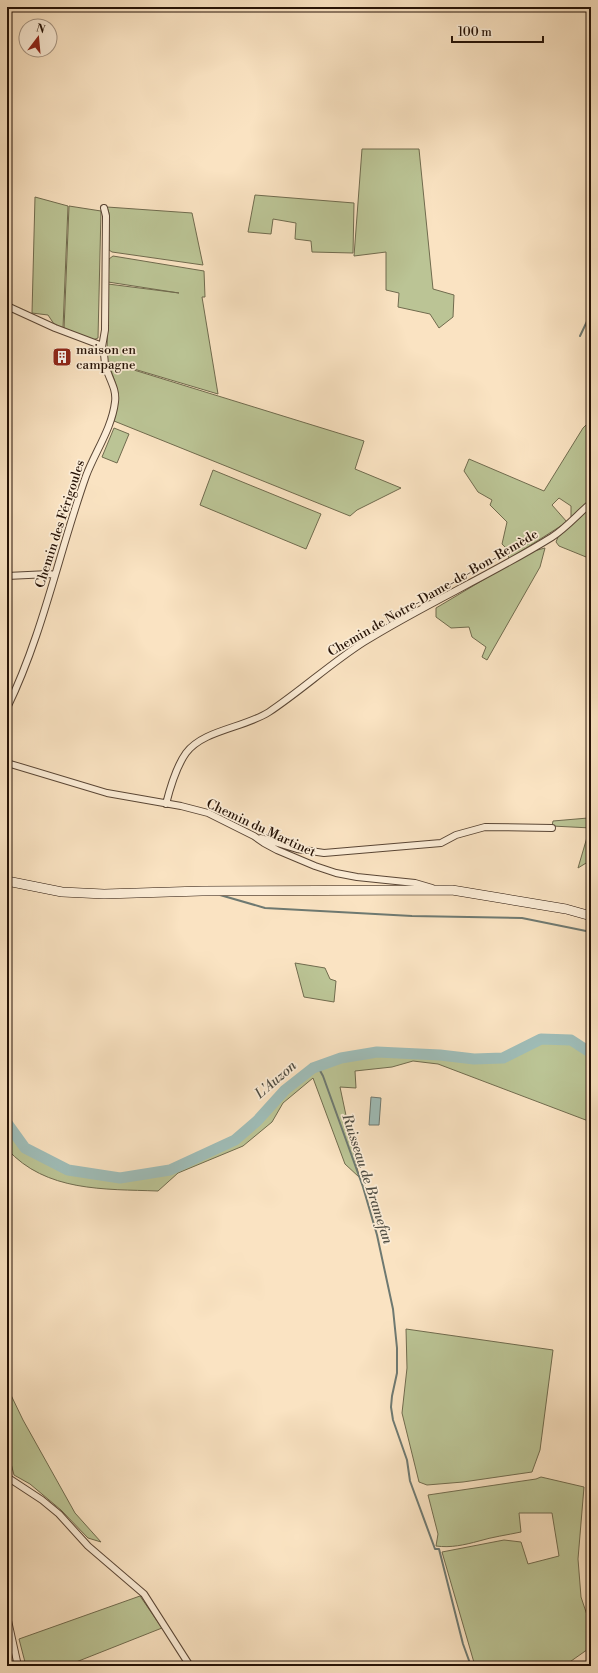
<svg xmlns="http://www.w3.org/2000/svg" width="598" height="1673" viewBox="0 0 598 1673" font-family="'Libre Bodoni',serif">
  <style>
    .green { fill: #bbc495; stroke: #706b4e }
    .water { fill: #9fbdb8; stroke: #6e7971 }
    .lines { fill: none; stroke-linecap: round; stroke-linejoin: round }
    .stream { stroke: #6e7971; stroke-width: 2 }
    .river { stroke: #9fbdb8; stroke-width: 11 }
    .minor-casing { stroke: #5a4635; stroke-width: 8 }
    .secondary-casing { stroke: #251206; stroke-width: 10 }
    .minor { stroke: #fcedd7; stroke-width: 6 }
    .secondary { stroke: #fcedd7; stroke-width: 9 }
    .labels { text-anchor: middle; dominant-baseline: central; stroke-width: 3.5; stroke-linejoin: round; paint-order: stroke }
    .poi-label { font-size: 13px; fill: #251206; stroke: #fcedd7; text-anchor: start }
    .street-label { font-size: 13px; fill: #251206; stroke: #fcedd7 }
    .water-label { font-size: 14px; font-style: italic; fill: #504e44; stroke: #fcedd7 }
  </style>
  <rect width="100%" height="100%" fill="#fae3c2"/>
  <filter id="stains"><feTurbulence type="fractalNoise" baseFrequency=".005" numOctaves="4"/><feColorMatrix values="0 0 0 0 .2 0 0 0 0 .09 0 0 0 0 .02 0 0 0 .5 -.17"/></filter>
  <radialGradient id="worn" r=".72"><stop offset=".6" stop-color="#630" stop-opacity="0"/><stop offset="1" stop-color="#630" stop-opacity=".3"/></radialGradient>
  <path class="green" d="M362,149H419L433,289L454,295L453,317L439,328L430,314L398,307L399,293L386,290V252L354,256Z
    M255,195L354,203L353,253L312,252L311,241L295,239L296,223L273,219L271,234L248,232Z
    M35,197L68,206L63,328L54,324L48,315L32,313Z
    M69,206L101,211L98,338L93,340L64,329Z
    M107,207L192,213L203,265L112,252L109,250V213Z
    M113,256L204,271L205,297H202L218,394L107,361L108,284L179,293L108,282L109,259Z
    M108,362L364,441L355,469L401,488L357,510L350,516L114,421C121,393 117,388 108,362Z
    M591,420V500L571,517V506L559,498L552,505L567,522L509,559L507,549L502,544L507,522L490,505L492,500L478,492L464,471L469,459L544,491L583,428Z
    M114,428L129,434L117,463L102,457Z
    M213,470L321,514L306,549L200,505Z
    M591,507V559L559,546L556,542L558,537Z
    M545,548L540,567L487,660L482,657L486,647L472,637L469,627L451,628L436,617V608L530,552Z
    M588,818L591,819V828L552,826L553,821Z
    M588,834L591,835V860L578,868Z
    M295,963L325,968L330,979L336,981L334,1002L304,997Z
    M541,1043H571L591,1056V1122L438,1064L413,1061L392,1067L355,1071L356,1088L340,1087L359,1177L345,1164L313,1078L283,1103L272,1122L243,1146L178,1173L158,1191C104,1189 46,1192 7,1149V1126L24,1150L67,1173L121,1181L171,1172L236,1141L257,1123L287,1091L314,1070L342,1060L377,1054L440,1057L474,1062L502,1061Z
    M406,1329L553,1350L540,1450L532,1472L463,1482L427,1485L419,1482L402,1413L407,1368Z
    M9,1391L23,1420L75,1513L101,1542L88,1538L61,1510L30,1484L14,1475L7,1448V1392Z
    M541,1477L584,1487L578,1559L581,1597L591,1627V1647L564,1666H475L442,1552L504,1540L521,1542L528,1564L559,1556L552,1513H519L521,1532C507,1535 492,1537 479,1541C464,1545 451,1548 436,1546L438,1534L428,1495L536,1479Z
    M140,1596L162,1628L66,1666H26L19,1639Z"/>
  <path class="water" d="M371,1097L381,1098L379,1125H369Z"/>
  <g class="lines">
    <path class="stream" d="M580,336L591,313
      M220,895L265,908L412,916L522,918L591,932
      M318,1067L323,1076L363,1187L377,1235L393,1309L397,1348V1373L392,1396L391,1407L393,1420L407,1460L410,1481L435,1549H439L463,1644L471,1666"/>
    <path class="river" d="M7,1123L25,1148L68,1170L120,1178L170,1170L235,1140L257,1121L285,1090L313,1068L341,1058L377,1052L440,1055L474,1059L503,1058L541,1039L571,1040L591,1053"/>
    <g class="minor-casing">
      <path id="minor" d="M7,306L55,328L100,345C105,350 104,357 105,364C108,378 117,388 115,402C112,428 95,452 86,476C59,552 43,634 7,708
        M102,347L105,330L106,216L104,208
        M7,576L49,574L55,575
        M7,763L107,793L181,806L208,813L254,836L264,843L277,850L315,866L336,873L357,877L415,883L432,888
        M166,804C170,788 176,767 186,753C203,730 244,728 269,712C302,690 331,663 364,642C425,604 491,575 552,537C566,528 578,514 591,503
        M261,838L297,849L324,853L441,843L456,835L485,827L552,828
        M7,1477L42,1500L59,1514L88,1546L144,1594L190,1666
        M7,1616L18,1666"/>
    </g>
    <g class="secondary-casing">
      <path id="secondary" d="M7,881L62,892L104,894L202,891L452,890L566,909L591,916"/>
    </g>
    <use href="#minor" class="minor"/>
    <use href="#secondary" class="secondary"/>
  </g>
  <defs>
    <g id="building-square" transform="scale(1)"><rect x="-9" y="-9" width="18" height="18" rx="4" fill="#8f2418" stroke="#fcedd7"/><path d="M-4-6H4V6H1V3H-1V6H-4ZM-2.5-4.3h1.7v1.8h-1.7ZM.8-4.3h1.7v1.8H.8ZM-2.5-1h1.7V.8h-1.7ZM.8-1h1.7V.8H.8Z" fill="#fff"/></g>
  </defs>
  <g fill-rule="evenodd">
    <use href="#building-square" x="62" y="357"/>
  </g>
  <g class="labels">
    <g class="poi-label">
      <text x="76" y="350">maison en<tspan x="76" dy="15">campagne</tspan></text>
    </g>
    <g class="street-label">
      <text transform="translate(60 524) rotate(-72)">Chemin des Férigoules</text>
      <text transform="translate(433 593) rotate(-30)">Chemin de Notre-Dame-de-Bon-Remède</text>
      <text transform="translate(261 828) rotate(25)">Chemin du Martinet</text>
    </g>
    <g class="water-label">
      <text transform="translate(276 1080) rotate(-41)">L'Auzon</text>
      <text transform="translate(367 1179) rotate(72)">Ruisseau de Bramefan</text>
    </g>
  </g>
  <rect width="598" height="1673" fill="none" stroke="#fae3c2" stroke-width="24"/>
  <rect x="8" y="8" width="582" height="1657" fill="none" stroke="#251206" stroke-width="2"/>
  <rect x="12" y="12" width="574" height="1649" fill="none" stroke="#251206"/>
  <g transform="translate(38 38) rotate(16)"><circle r="19" fill="#fcedd7" stroke="#a69583"/>
  <path d="M0-3L7 15L0 10L-7 15Z" fill="#8f2418"/>
  <text y="-6" font-size="11" font-weight="bold" text-anchor="middle" fill="#251206">N</text>
  </g>
  <path d="M452 36v6h91v-6" fill="none" stroke="#251206" stroke-width="2"/>
  <text x="458" y="36" font-size="12" fill="#251206" stroke="#fcedd7" stroke-width="3" paint-order="stroke">100 m</text>
  <rect width="100%" height="100%" filter="url(#stains)"/>
  <rect width="100%" height="100%" fill="url(#worn)"/>
</svg>
